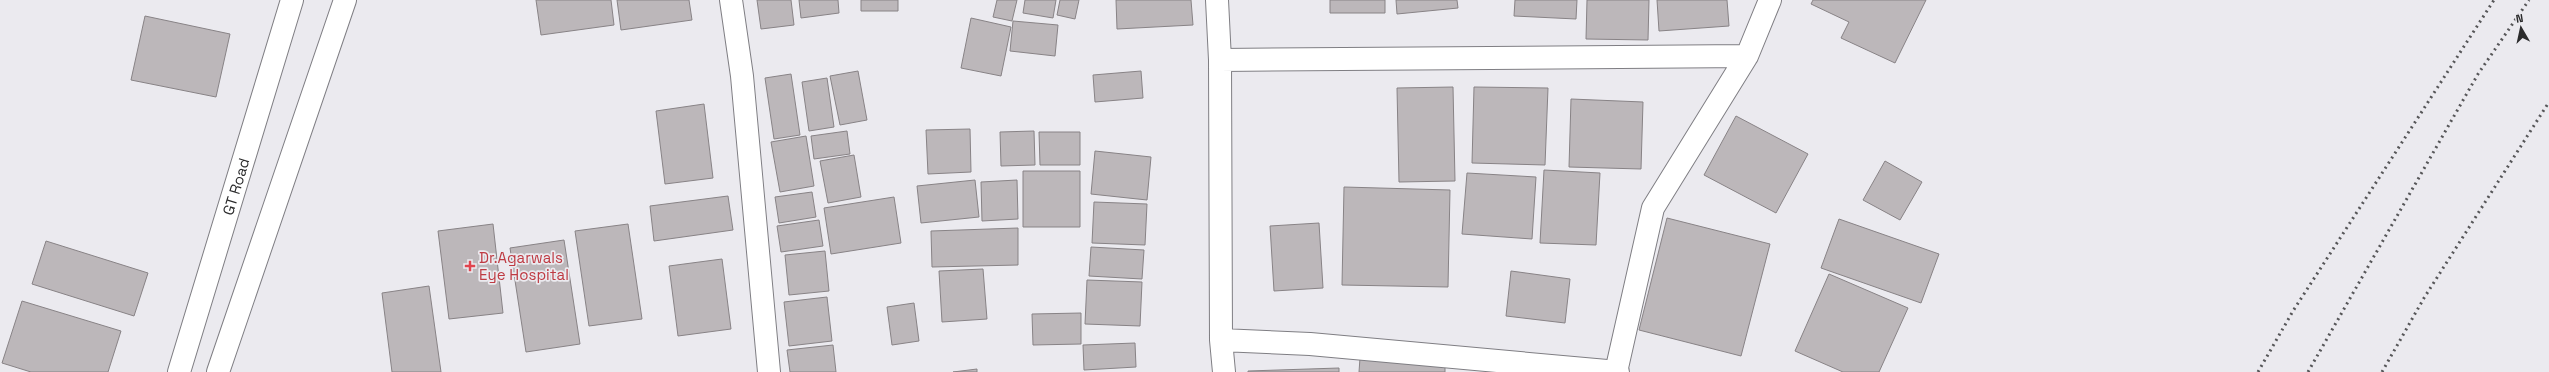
<svg xmlns="http://www.w3.org/2000/svg" width="2549" height="372" viewBox="0 0 2549 372" font-family="'Space Grotesk',sans-serif">
  <style>
    .building { fill: #bcb7ba; stroke: #888386 }
    .lines { fill: none; stroke-linecap: round; stroke-linejoin: round }
    .minor-casing { stroke: #7f7e83; stroke-width: 24 }
    .secondary-casing { stroke: #7f7e83; stroke-width: 24 }
    .minor { stroke: #fff; stroke-width: 22 }
    .secondary { stroke: #fff; stroke-width: 22 }
    .rail { stroke: #565658; stroke-width: 3; stroke-dasharray: 2 4; stroke-linecap: butt }
    .health-dot { fill: #e0444e; stroke: #ebeaef; stroke-width: 1.5 }
    .labels { text-anchor: middle; dominant-baseline: central; stroke-width: 3.5; stroke-linejoin: round; paint-order: stroke }
    .street-label { font-size: 15px; fill: #2b2b2c; stroke: #ebeaef }
    .health-label { font-size: 15px; fill: #be3a42; stroke: #ebeaef; text-anchor: start }
  </style>
  <rect width="100%" height="100%" fill="#ebeaef"/>
  <path class="building" d="M536,0H611L614,25L541,35Z
    M617,0H689L692,20L621,30Z
    M757,0H791L794,25L761,29Z
    M799,0H838L839,13L801,18Z
    M861,0H898V11H861Z
    M997,0H1017L1012,21L993,17Z
    M1025,0H1056L1053,18L1023,13Z
    M1060,0H1079L1075,19L1057,15Z
    M1116,0H1191L1193,25L1117,29Z
    M1330,0H1385V13H1330Z
    M1396,0H1457L1458,8L1397,14Z
    M1515,0H1577L1576,19L1514,16Z
    M1587,0H1649L1648,40L1586,39Z
    M1657,0H1727L1729,26L1659,31Z
    M1813,0H1926L1895,63L1841,38L1849,22L1811,4Z
    M145,16L230,34L216,97L131,80Z
    M971,18L1011,27L1001,76L961,68Z
    M1013,21L1058,25L1055,56L1010,51Z
    M858,71L867,120L840,125L830,76Z
    M1141,71L1143,98L1095,102L1093,75Z
    M791,74L800,135L774,139L765,78Z
    M827,78L834,127L809,131L802,82Z
    M1453,87L1455,181L1399,182L1397,88Z
    M1474,87L1548,88L1545,165L1472,163Z
    M1571,99L1643,102L1641,169L1569,167Z
    M704,104L713,178L665,184L656,111Z
    M1736,116L1808,154L1776,213L1704,175Z
    M970,129L971,172L928,174L926,130Z
    M847,131L850,154L814,159L811,136Z
    M1034,131L1035,165L1001,166L1000,132Z
    M1039,132H1080V165H1040Z
    M806,136L814,186L780,192L771,142Z
    M1095,151L1151,157L1147,200L1091,194Z
    M854,155L861,197L828,203L820,161Z
    M1885,161L1922,182L1900,220L1863,200Z
    M1544,170L1600,173L1596,245L1540,243Z
    M1023,171H1080V227H1023Z
    M1467,173L1536,177L1532,239L1462,234Z
    M975,180L979,217L921,223L917,186Z
    M1017,180L1018,219L982,221L981,182Z
    M1344,187L1450,190L1448,287L1342,285Z
    M812,192L816,217L779,223L775,197Z
    M728,196L733,230L654,241L650,206Z
    M894,197L901,243L831,254L824,208Z
    M1094,202L1147,204L1145,245L1092,243Z
    M1667,218L1770,244L1741,356L1639,330Z
    M1839,219L1939,254L1921,303L1821,268Z
    M819,220L823,246L781,252L777,226Z
    M1319,223L1323,288L1274,291L1270,226Z
    M493,224L503,313L449,319L438,231Z
    M628,224L642,319L589,326L575,231Z
    M1018,228V265L932,267L931,231Z
    M564,240L580,344L526,352L510,248Z
    M46,241L148,273L134,316L32,284Z
    M1091,247L1144,250L1142,279L1089,276Z
    M825,251L829,291L789,295L785,255Z
    M722,259L731,329L678,336L669,266Z
    M983,269L987,319L942,322L939,271Z
    M1511,271L1570,279L1565,323L1506,316Z
    M1829,274L1908,308L1879,372H1843L1795,351Z
    M1087,280L1142,282L1140,326L1085,324Z
    M429,286L441,372H392L382,293Z
    M827,297L832,341L789,346L784,302Z
    M22,301L121,331L108,372H31L2,363Z
    M914,303L919,341L892,345L887,307Z
    M1081,313V344L1033,345L1032,314Z
    M1135,343L1136,367L1084,370L1083,345Z
    M833,345L836,372H790L787,350Z
    M1360,358L1445,361V372H1359Z
    M1339,368V372H1248V371Z
    M977,369V372H953Z"/>
  <g class="lines">
    <g class="minor-casing">
      <path id="minor" d="M731,0L742,76L769,372
        M1217,0L1220,60L1221,340L1224,372
        M1220,60L1747,56
        M1221,340L1310,344L1618,372
        M1616,372L1653,208L1747,56L1770,0"/>
    </g>
    <g class="secondary-casing">
      <g id="secondary">
        <path id="s1" d="M179,372L292,0"/>
        <path d="M218,372L345,0"/>
      </g>
    </g>
    <use href="#minor" class="minor"/>
    <use href="#secondary" class="secondary"/>
    <path class="rail" d="M2258,372L2293,311L2494,0
      M2308,372L2478,74L2529,0
      M2382,372L2424,298L2549,102"/>
  </g>
  <path class="health-dot" d="M468 260h4v4h4v4h-4v4h-4v-4h-4v-4h4z"/>
  <g class="labels">
    <g class="street-label">
      <text stroke="none"><textPath href="#s1" startOffset="194">GT Road</textPath></text>
    </g>
    <g class="health-label">
      <text x="479" y="257">Dr.Agarwals<tspan x="479" dy="17">Eye Hospital</tspan></text>
    </g>
  </g>
  <g transform="translate(2521 28) rotate(351)" stroke="#ebeaef" stroke-width="3" paint-order="stroke">
  <path d="M0-3L7 15L0 10L-7 15Z" fill="#2b2b2c"/>
  <text y="-6" font-size="11" font-weight="bold" text-anchor="middle" fill="#2b2b2c">N</text>
  </g>
</svg>
